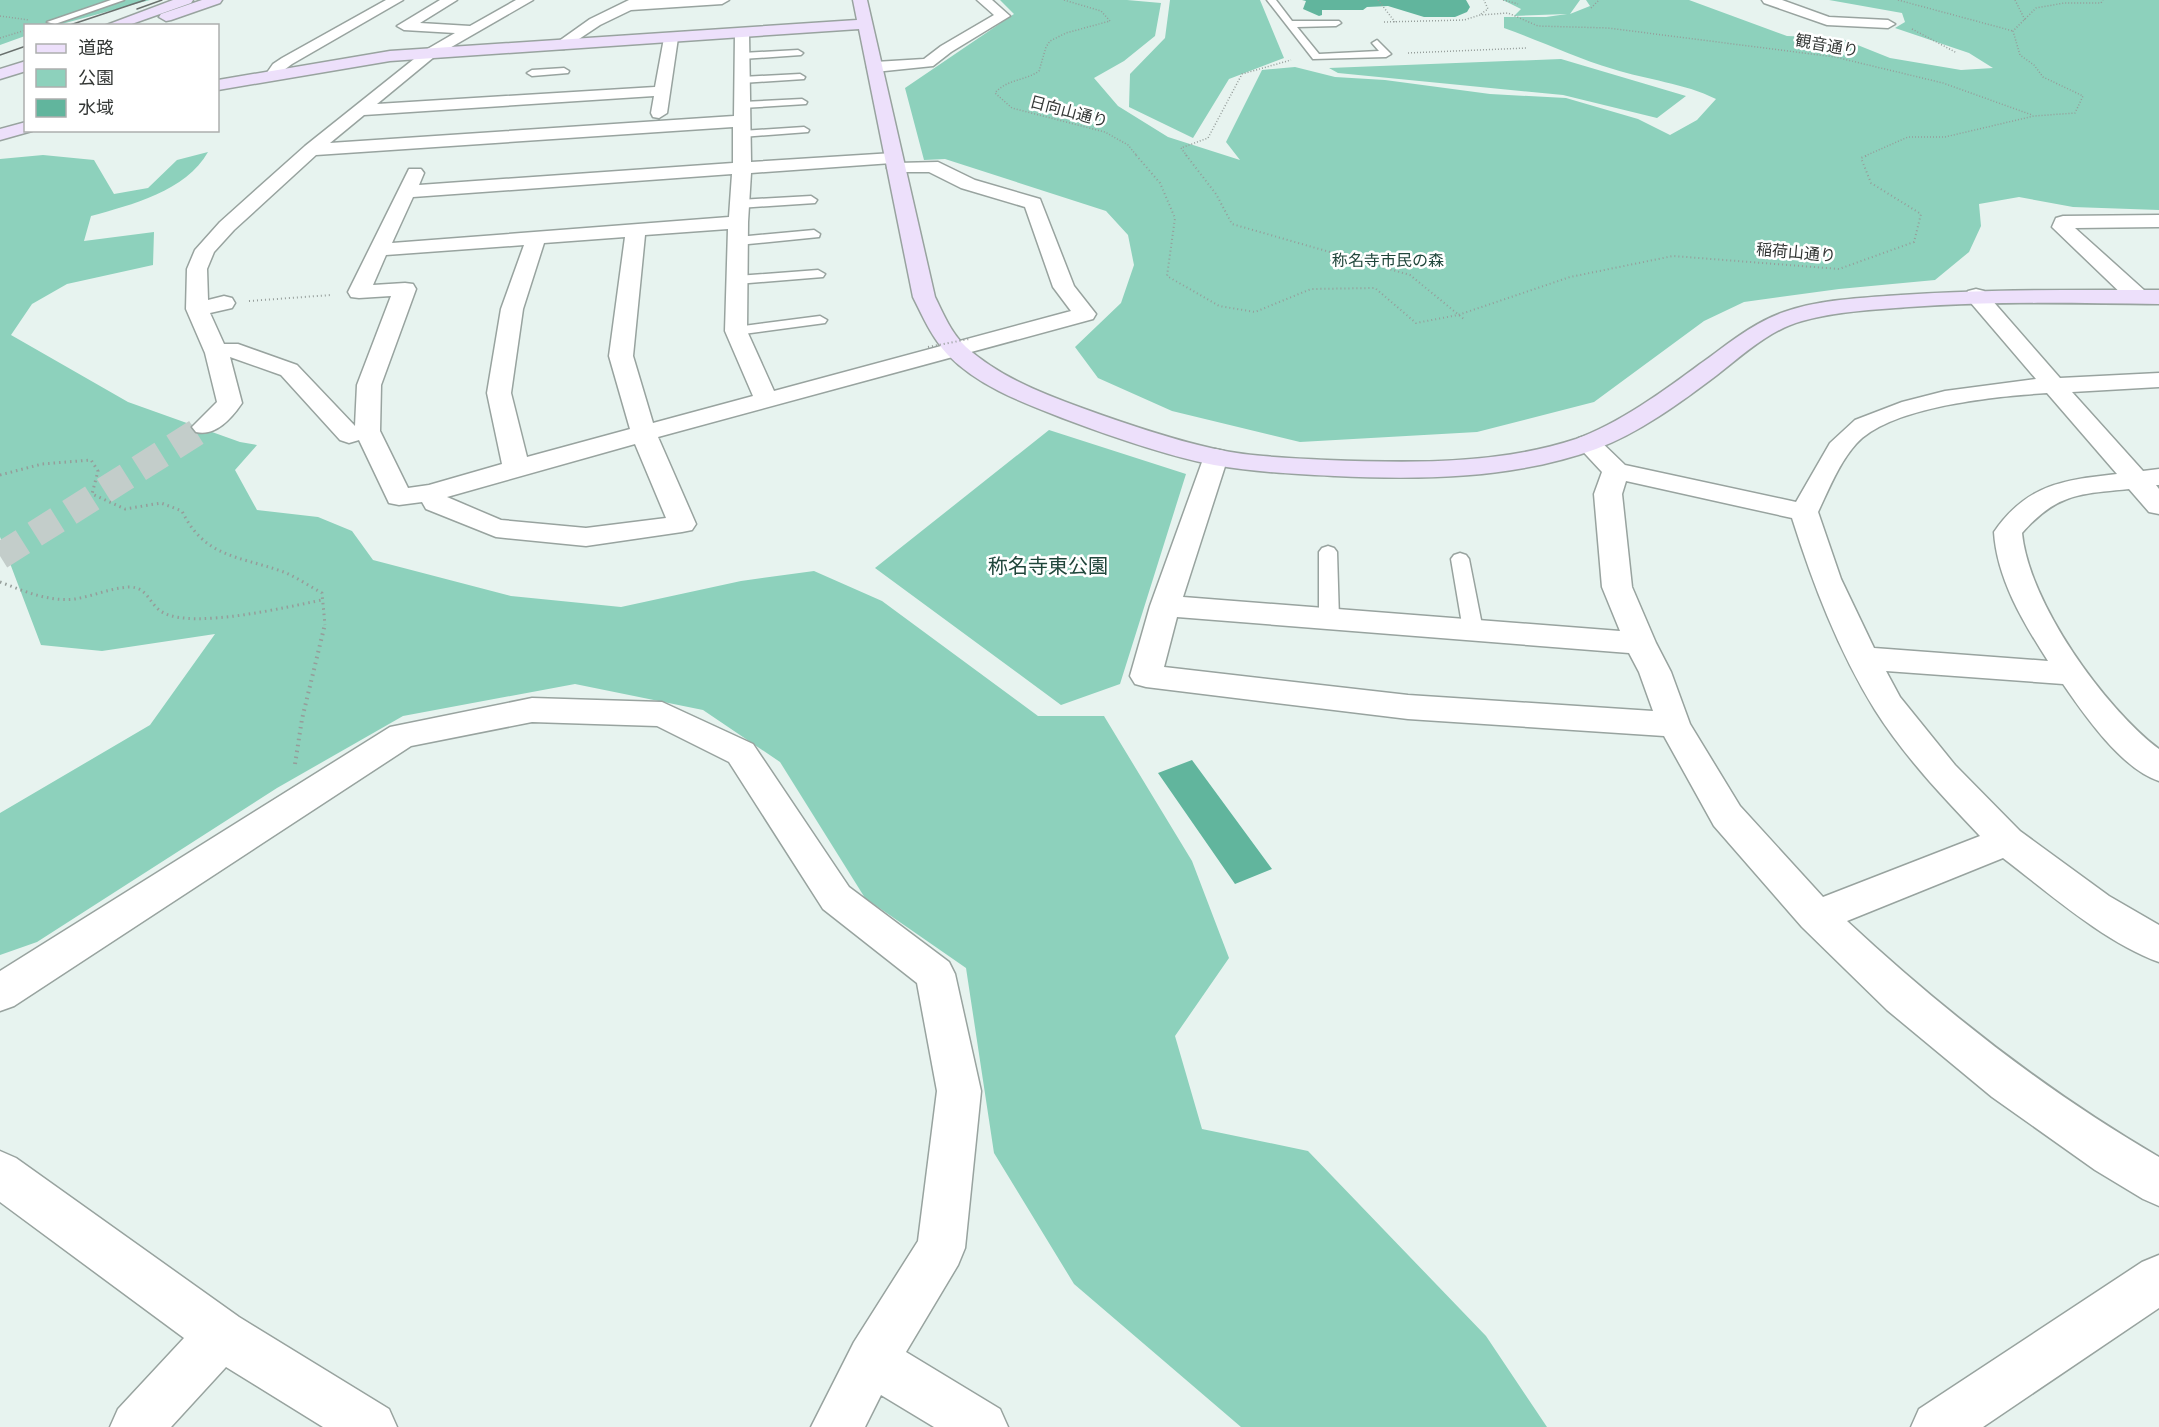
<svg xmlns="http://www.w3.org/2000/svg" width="2159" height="1427" viewBox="0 0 2159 1427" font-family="'IBM Plex Sans','Noto Sans JP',sans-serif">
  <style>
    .green { fill: #8dd1bc }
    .water { fill: #61b59d }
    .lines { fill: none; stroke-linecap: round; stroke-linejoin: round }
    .street-tunnel { stroke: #c3cdca; stroke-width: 27; stroke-dasharray: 27 14; stroke-linecap: butt }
    .lane-casing { stroke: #98a39f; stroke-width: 3 }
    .street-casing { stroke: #98a39f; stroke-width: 3 }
    .secondary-casing { stroke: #98a39f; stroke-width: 3 }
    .path-far3 { stroke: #959d9a; stroke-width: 1.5; stroke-dasharray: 1 2; stroke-linecap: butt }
    .path-far2 { stroke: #959d9a; stroke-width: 2; stroke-dasharray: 1 3; stroke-linecap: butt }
    .path-far1 { stroke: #959d9a; stroke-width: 3; stroke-dasharray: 1.5 4; stroke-linecap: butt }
    .path { stroke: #959d9a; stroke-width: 4; stroke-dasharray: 1.5 4.5; stroke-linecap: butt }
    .lane { fill: #fff; fill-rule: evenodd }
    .street { fill: #fff; fill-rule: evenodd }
    .secondary { fill: #ede0fb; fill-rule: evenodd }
    .tram { stroke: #69706d; stroke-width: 1.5 }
    .path-bridge { stroke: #959d9a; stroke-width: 2; stroke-dasharray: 1 3; stroke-linecap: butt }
    .labels { text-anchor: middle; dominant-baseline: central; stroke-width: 5; stroke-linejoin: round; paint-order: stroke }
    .far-street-label { font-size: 16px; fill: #333735; stroke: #fff }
    .far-park-label { font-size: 16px; fill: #20463b; stroke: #fff }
    .park-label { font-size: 20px; fill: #20463b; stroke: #fff }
  </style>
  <rect width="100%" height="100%" fill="#e7f3ef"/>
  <path class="green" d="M0,0H150L58,25L26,26L25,36L0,45Z
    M1000,0H1127L1161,3L1155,36L1124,61L1094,78L1118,106L1168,137L1240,160L1226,142L1262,70L1295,67L1335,77L1385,80L1490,94L1566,98L1638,119L1670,135L1697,120L1716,99C1684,83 1647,80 1613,69C1576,58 1541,41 1504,28V17H1546L1567,14L1514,16L1521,9L1503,0H1580L1570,14L1590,6L1586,0H1689L1787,36L1840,38L1890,58L1961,70L1993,68L1969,53L1895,28L1905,22L1902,13L1829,0H2159V210L2073,207L2019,197L1979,204L1981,226L1969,252L1935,280L1839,289L1744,302L1704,321L1594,402L1477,432L1300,442L1172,411L1098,378L1075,347L1121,303L1134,265L1128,235L1106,211L945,159L924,160L905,88L1014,14Z
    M1170,0H1260L1284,58L1229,79L1193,138L1129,107L1130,74L1165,38Z
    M1561,59L1686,96L1657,118L1563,95L1338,73L1329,68Z
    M208,152C186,191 131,205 91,216L84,241L154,232L153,265L67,284L32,304L11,335L128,402L240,442L257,445L235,470L257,510L318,517L352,531L373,560L511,596L621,607L741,581L814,571L882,601L1038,716H1104L1192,861L1229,958L1175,1036L1202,1129L1308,1151L1486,1336L1547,1427H1241L1074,1284L994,1153L966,968L865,898L780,762L703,710L575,684L403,716L277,788L37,942L0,955V813L150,725L215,634L102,651L41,645L0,537V159L43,155L94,160L114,194L148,188L177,160Z
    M1049,430L1186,474L1120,684L1061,705L875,568Z"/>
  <path class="water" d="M1302,0H1466L1470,7L1467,12L1455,17H1424L1388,6L1367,7L1363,10H1322V15L1319,16L1303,9L1306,1Z
    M1192,760L1272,869L1235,884L1158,773Z"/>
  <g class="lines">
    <path class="street-tunnel" d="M0,556L205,427"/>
    <g class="lane-casing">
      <path id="lane" d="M111,0H124L55,24L47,22Z
        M1267,0H1276L1292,21H1339L1341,23L1336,26L1297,27L1319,54L1379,51L1372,43L1377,40L1391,54L1386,57L1313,59Z
        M798,50L803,53L801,55L742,59L737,56L742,53Z
        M564,68L569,71L568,73L532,76L527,73L532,70Z
        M800,74L805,77L804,79L742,83L737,80L742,77Z
        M802,99L807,102L806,104L742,108L737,105L742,102Z
        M804,127L809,130L808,132L742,137L736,134L742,131Z
        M811,196L817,200L815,203L739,208L733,204L739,200Z
        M814,230L820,234L819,237L738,245L732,241L738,237Z
        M818,270L825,274L823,277L737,284L730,280L737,276Z
        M820,316L827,320L825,323L736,335L729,331L736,327Z
        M1328,546L1334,548L1337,552L1339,619L1336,624L1329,625L1322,624L1319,619V552L1322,548Z
        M1460,553L1466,555L1469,559L1483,630L1480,635L1473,637L1466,635L1463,630L1451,559L1454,555Z"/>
    </g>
    <g class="street-casing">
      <path id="street" d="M386,0H403L292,64L284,70L280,77H268L266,74L273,64L282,58Z
        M440,0H457L420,23L470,26L516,0H533L434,57L377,104L655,87L664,38L671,34L678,38L667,113L659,118L653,117L651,113L654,96L364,115L330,143L734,116L735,33L742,29L749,33L751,162L893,153L899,154L902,158L897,163L938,162L975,180L1040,199L1074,286L1096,314L1093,319L658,437L696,524L692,530L682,532L586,546L496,537L426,509L422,502L399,505L389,503L359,440L349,443L340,440L281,375L230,357L242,403C232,418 215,437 196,432L192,427L217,402L205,353L186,309L187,269L195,250L220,222L305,146L424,51L455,33L404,30L397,26ZM733,127V163L419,185L424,173L421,169H409L348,292L351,297L359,298L391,296L357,385L355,426L297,365L238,344H224L210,313L232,308L235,303L232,298L224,296L208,300L207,269L214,252L234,230L316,155ZM892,163L887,168L890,172H929L961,188L1025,207L1053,287L1071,311L774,391L747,331L748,222L751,173ZM732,174L729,217L392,243L413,197ZM728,229L725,331L753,396L653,423L633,356L645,235ZM625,237L609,356L630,429L527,457L511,393L523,309L544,243ZM524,245L501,309L487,393L502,464L429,485L408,488L380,431L381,385L416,289L413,284L405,283L373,285L386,255ZM635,444L666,518L586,528L501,520L447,497Z
        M629,0H729L722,4L631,10L600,25L564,49H554L552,46L590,19Z
        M977,0H992L1010,16L951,52L933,66L875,72L867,67L875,62L924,59L941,46L994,15Z
        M1762,0H1782L1829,17L1888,20L1895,24L1888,28L1827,25L1764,3Z
        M2159,215V227L2075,228L2144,290L2147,295L2144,300L2136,302L2128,300L2052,227L2056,218L2063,216Z
        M1976,289L1984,291L2060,378L2159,373V387L2072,392L2143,471L2159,469V485H2156L2159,489V514L2149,512L2129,489C2080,494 2057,493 2022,533C2029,603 2104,707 2159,749V781C2122,769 2085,716 2063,684L1886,671L1900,697L1955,765L2020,831L2109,896L2159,925V962C2104,942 2049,893 2003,858L1847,921C1944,1011 2044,1090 2159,1157V1206L2143,1199L2095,1170L1992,1097L1887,1010L1802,927L1714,826L1664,736L1408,719L1146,687L1135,684L1130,676L1150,606L1206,451L1215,449L1224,451L1228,457L1183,597L1620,631L1602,587L1594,494L1602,472L1575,443L1579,438L1588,435L1597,438L1625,465L1796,502L1830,443L1855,420L1902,402L1945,391L2036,379L1965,296L1968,291ZM2047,393L2117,474C2064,480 2027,484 1994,532C1997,579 2023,622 2048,661L1874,648L1841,579L1818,512C1829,489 1839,463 1856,444C1890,406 1998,396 2047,393ZM1626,481L1792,518C1813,584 1838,650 1875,710C1904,756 1943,797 1980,836L1823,897L1740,806L1690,724L1671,672L1656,643L1632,587L1622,494ZM1177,617L1629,653L1639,672L1653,711L1408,695L1164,667Z
        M532,698L662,702L753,744L849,887L949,962L955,974L981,1091L965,1248L958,1265L906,1352L1000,1409L1008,1427H934L881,1395L865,1427H811L854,1342L918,1241L937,1091L917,983L823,909L729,762L657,726L532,722L411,746L14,1006L0,1011V971L390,727Z
        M0,1151L16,1158L239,1317L389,1409L397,1427H323L226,1367L171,1427H110L118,1409L184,1338L0,1202Z
        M2159,1255V1308L1983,1427H1911L1919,1409L2142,1262Z"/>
    </g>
    <g class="secondary-casing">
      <path id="secondary" d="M173,0H193L191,3L126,26H104Z
        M202,0H222L220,3L171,20L166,21L159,17L161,14Z
        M853,0H867L935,297C944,315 951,333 966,347C1000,377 1041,393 1082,408C1126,424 1170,439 1215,449C1251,457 1290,458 1327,460C1409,463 1497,465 1576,439C1618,424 1664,391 1700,364C1727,345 1752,323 1784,312C1821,299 1862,298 1901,295C1987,289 2073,290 2159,290V304C2075,303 1992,301 1909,307C1873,310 1837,311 1802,321C1769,330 1743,355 1717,375C1680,403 1639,433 1596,449C1514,479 1421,480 1335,476C1295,474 1254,472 1214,465C1164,455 1113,437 1065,419C1024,403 979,387 948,355C932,338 923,317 913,297L859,29L390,61L218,90V80L390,51L857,20Z
        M26,61V71L0,79V69Z
        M26,122V130L32,131L0,140V129Z"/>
    </g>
    <path class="path-far3" d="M1064,0L1101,11L1110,21L1066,33L1050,41L1046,47L1039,71C1025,81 1007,79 995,93L1012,108L1105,132L1128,145L1137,156
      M1378,0L1395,22
      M1503,0L1518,4
      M1898,0L2013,31
      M2015,0L2025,20
      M1591,8L1599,0
      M1481,14L1488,9L1484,0
      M0,16L29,20
      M1384,22L1464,20L1480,15L1508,13L1538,26L1608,28L1835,57L1943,83L2032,115
      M1912,29L1957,53
      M0,38L26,30
      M1408,53L1527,48
      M1187,156L1181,148L1208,138L1242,74L1291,60
      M1865,156L1908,137H1945L2034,116L2075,113L2083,96L2043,77L2034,65L2020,55L2013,31L2036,8L2064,3H2101L2103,0"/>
    <path class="path-far2" d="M1136,155L1160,183L1175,218L1167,276L1219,306L1255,312L1311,289L1375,288L1416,323L1458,315L1570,277L1673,256L1839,269L1914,242L1921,214L1871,183L1861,158L1868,155
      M1186,155L1216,194L1232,224L1410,275L1465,320
      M249,301L331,295"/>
    <path class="path-far1" d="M0,475L42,464L91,460L98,471L92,494L125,509L161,503L182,511C204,557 238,556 281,571C295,576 309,586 322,593L325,625
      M0,582C24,591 48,602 75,599C93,596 111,588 129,587C149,587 149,606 164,613C195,629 287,607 322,600"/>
    <path class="path" d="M295,764L302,719L325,624"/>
    <use href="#lane" class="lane"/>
    <use href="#street" class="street"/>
    <use href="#secondary" class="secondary"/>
    <path class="tram" d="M137,9L162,0
      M67,26L145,0
      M0,55L26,46"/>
    <path class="path-bridge" d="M928,347L969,339"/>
  </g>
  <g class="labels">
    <g class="far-street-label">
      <text transform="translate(1827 45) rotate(10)">観音通り</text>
      <text transform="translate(1069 111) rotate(15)">日向山通り</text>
      <text transform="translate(1796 252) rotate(5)">稲荷山通り</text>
    </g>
    <g class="far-park-label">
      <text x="1388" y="260">称名寺市民の森</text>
    </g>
    <g class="park-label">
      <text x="1048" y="565">称名寺東公園</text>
    </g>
  </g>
  <rect x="24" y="24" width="195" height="108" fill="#ffffff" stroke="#adafae" stroke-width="1.5"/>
  <rect x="36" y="44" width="30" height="9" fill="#ede0fb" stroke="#adafae" stroke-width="1.5"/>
  <text x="78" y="54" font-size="18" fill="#333735">道路</text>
  <rect x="36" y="69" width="30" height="18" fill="#8dd1bc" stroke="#adafae" stroke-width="1.5"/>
  <text x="78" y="84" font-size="18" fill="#333735">公園</text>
  <rect x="36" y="99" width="30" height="18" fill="#61b59d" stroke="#adafae" stroke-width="1.5"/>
  <text x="78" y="114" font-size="18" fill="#333735">水域</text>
</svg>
